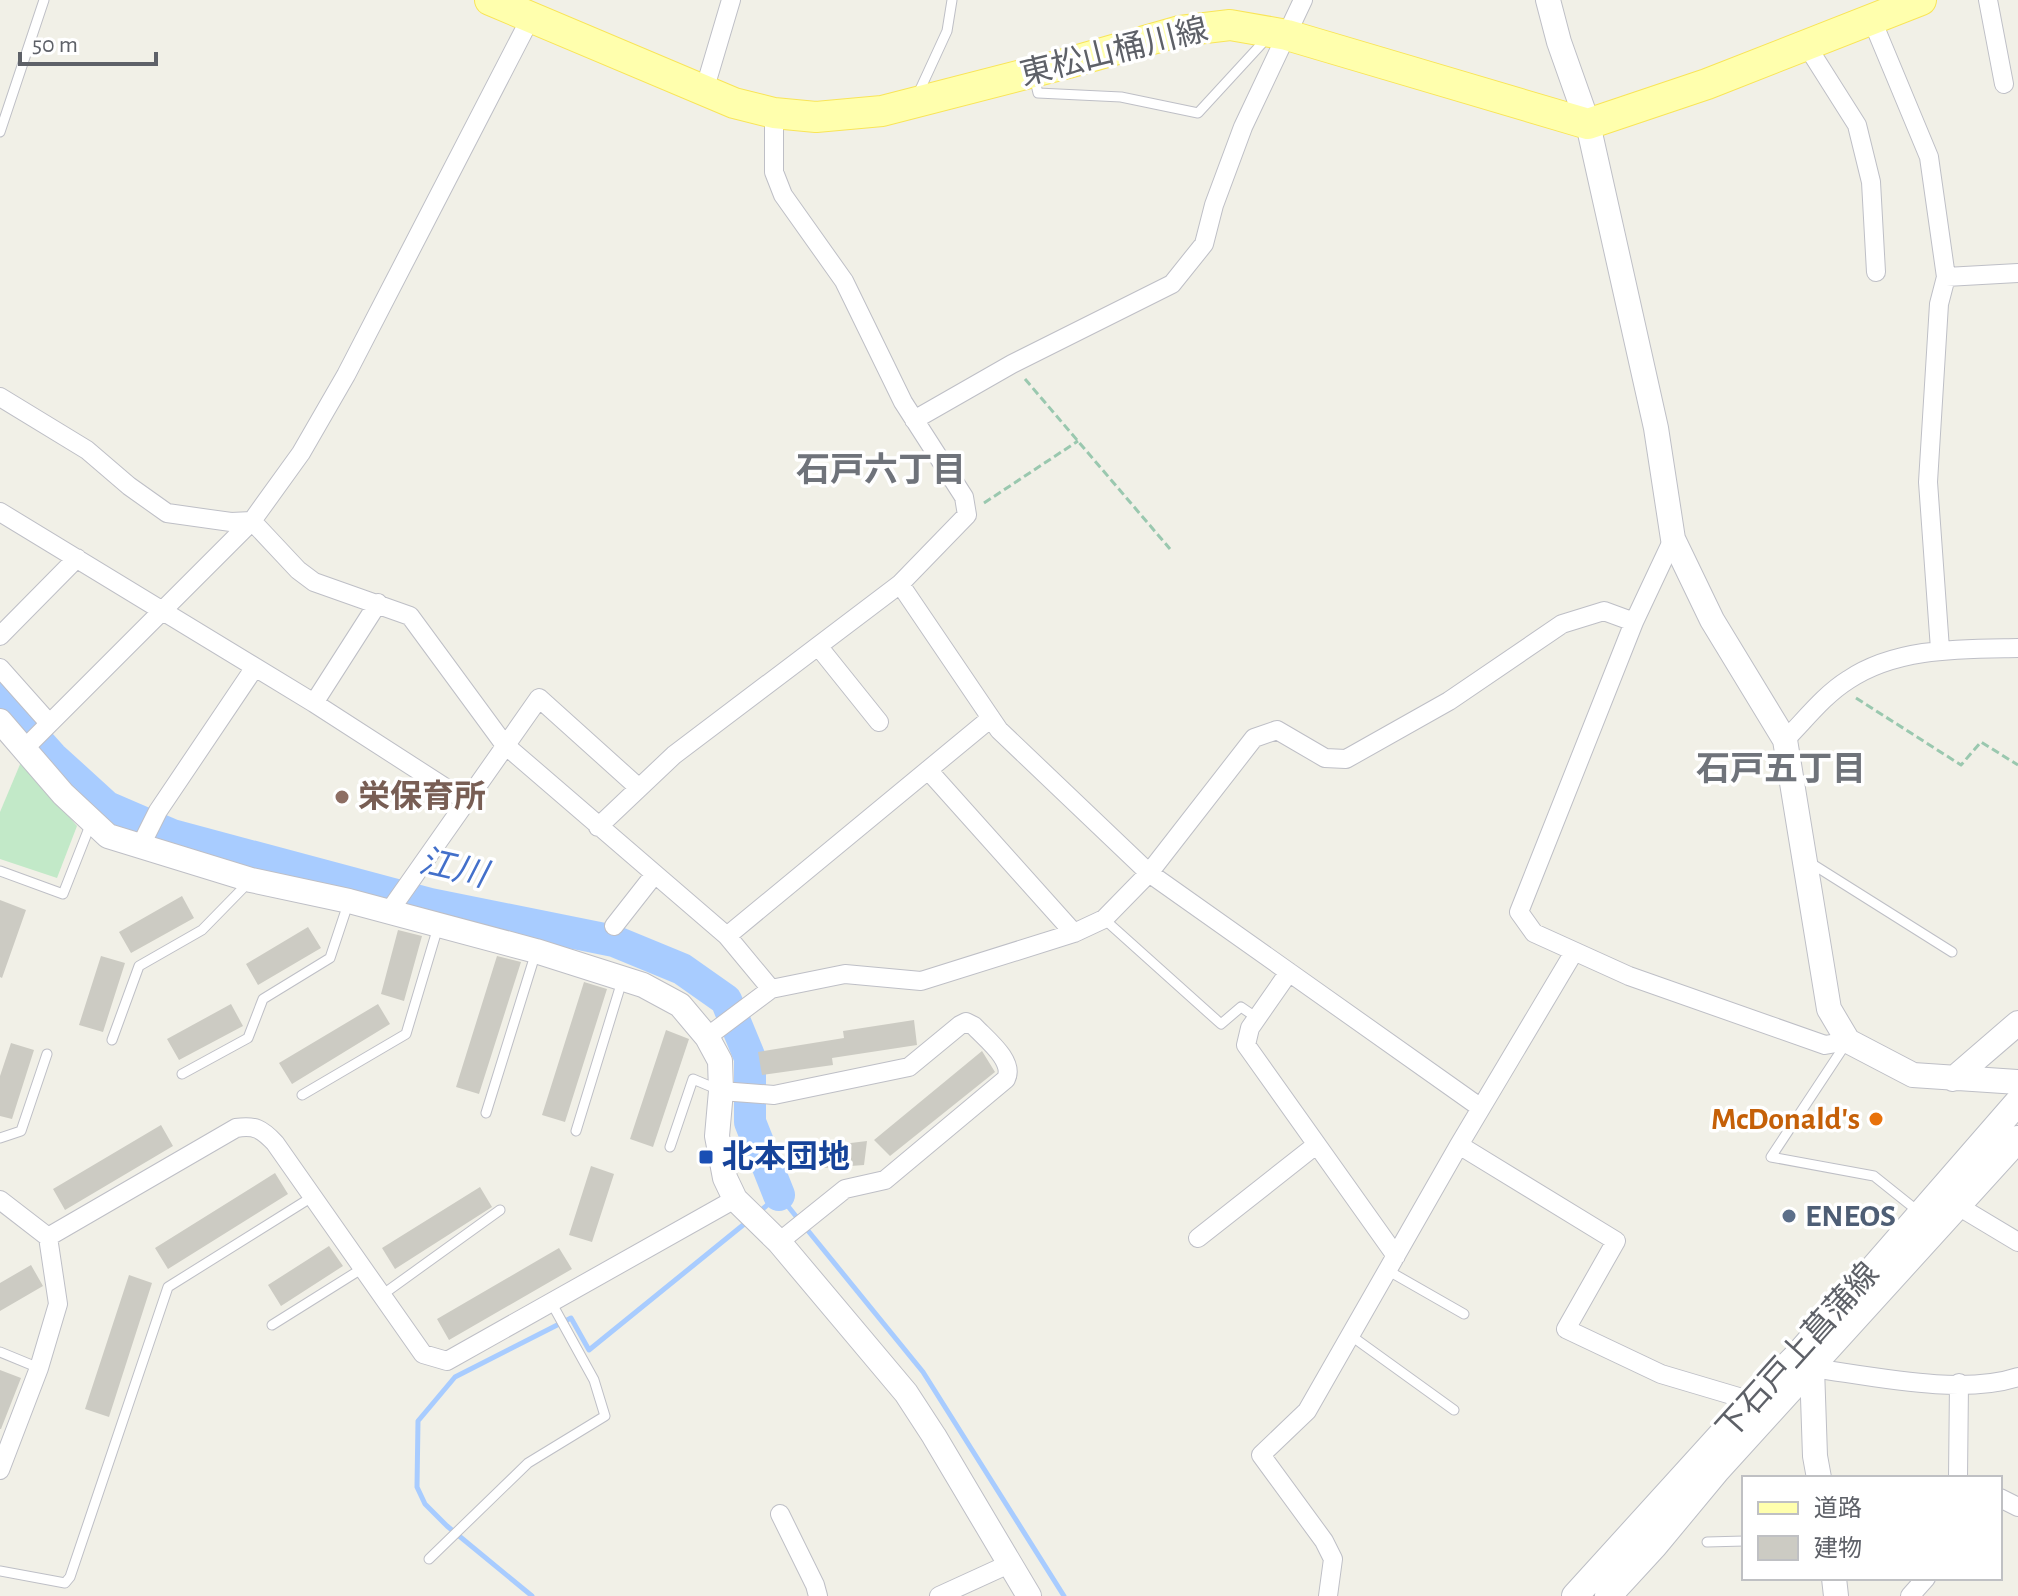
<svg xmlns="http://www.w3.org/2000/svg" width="2018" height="1596" viewBox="0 0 2018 1596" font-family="'Alegreya Sans','Noto Sans JP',sans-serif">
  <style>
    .green { fill: #c2e9c8 }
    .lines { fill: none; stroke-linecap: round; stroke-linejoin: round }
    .stream { stroke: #a8ccff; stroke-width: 5 }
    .river { stroke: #a8ccff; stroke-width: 32 }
    .building { fill: #cccbc3 }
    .service-casing { stroke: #bebfc6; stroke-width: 11 }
    .minor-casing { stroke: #bebfc6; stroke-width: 20 }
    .tertiary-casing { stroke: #bebfc6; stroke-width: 26 }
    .secondary-casing { stroke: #bcbec5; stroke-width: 28 }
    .primary-casing { stroke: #f9e558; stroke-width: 32 }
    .path { stroke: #9ac8af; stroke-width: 3; stroke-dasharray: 8 4; stroke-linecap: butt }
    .service { stroke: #fff; stroke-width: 9 }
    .minor { stroke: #fff; stroke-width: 18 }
    .tertiary { stroke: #fff; stroke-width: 24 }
    .secondary { stroke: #fff; stroke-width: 26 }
    .primary { stroke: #ffffad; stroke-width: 30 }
    .education-dot { fill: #8d6e63; stroke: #fff; stroke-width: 3 }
    .food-dot { fill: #e8710a; stroke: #fff; stroke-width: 3 }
    .transit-dot { fill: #1a4fb4; stroke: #fff; stroke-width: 3 }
    .service-dot { fill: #5c6f8a; stroke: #fff; stroke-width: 3 }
    .labels { text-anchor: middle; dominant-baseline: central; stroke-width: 7; stroke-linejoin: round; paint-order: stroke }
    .street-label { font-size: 32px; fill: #5e6168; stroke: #fff }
    .education-label { font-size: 32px; font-weight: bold; fill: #785e54; stroke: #fff; text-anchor: start }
    .food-label { font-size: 32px; font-weight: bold; fill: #c56008; stroke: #fff; text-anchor: end }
    .transit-label { font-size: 32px; font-weight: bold; fill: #164399; stroke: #fff; text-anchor: start }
    .service-label { font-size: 32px; font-weight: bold; fill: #4e5e75; stroke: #fff; text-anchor: start }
    .neighbourhood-label { font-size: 34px; font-weight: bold; fill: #6f737a; stroke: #fff }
    .water-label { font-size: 34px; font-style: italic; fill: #4370ca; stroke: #fff }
  </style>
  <rect width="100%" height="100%" fill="#f1f0e7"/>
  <path class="green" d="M21,762L77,826L57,878L0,859V812Z"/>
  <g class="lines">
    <path class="stream" d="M759,1212L779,1195L799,1220
      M805,1227L923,1372L1064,1596
      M532,1596L447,1526L425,1504L417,1487L418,1421L455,1377L571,1318L589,1350L748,1221"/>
    <path class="river" d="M0,699L52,757L107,807L172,835L430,904L614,941L682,969L726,1000L750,1058V1122L779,1195"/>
  </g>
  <path class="building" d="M182,896L194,918L131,953L119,932Z
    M0,900L26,910L2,978L0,977Z
    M308,927L321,948L258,985L246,964Z
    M398,930L422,936L404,1001L381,994Z
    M101,956L125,963L103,1032L79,1025Z
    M497,956L521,962L479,1094L456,1087Z
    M584,982L607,989L565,1122L542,1115Z
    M231,1004L243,1026L179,1060L167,1039Z
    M378,1004L390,1024L292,1084L279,1063Z
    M914,1020L917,1045L832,1058L833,1065L762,1075L758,1052L844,1038L843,1031Z
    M666,1030L689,1039L653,1147L630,1139Z
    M11,1043L34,1050L12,1119L0,1116V1076Z
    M982,1051L995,1072L890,1156L874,1140Z
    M161,1125L173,1146L65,1210L53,1189Z
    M867,1141L864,1165L797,1170L794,1150Z
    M591,1166L614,1174L592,1242L569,1235Z
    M275,1173L288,1194L168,1269L155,1248Z
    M480,1187L492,1207L395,1269L382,1248Z
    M329,1246L343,1266L281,1306L268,1285Z
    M559,1248L572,1269L449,1340L437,1319Z
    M31,1265L43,1286L0,1311V1283Z
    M129,1275L152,1283L109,1417L85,1409Z
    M0,1370L21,1378L1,1429H0Z"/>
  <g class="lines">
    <g class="service-casing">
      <path id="service" d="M1034,76L1038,93L1121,97L1198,113L1267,38
        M918,94L947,31L952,0
        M0,132L44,0
        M1809,862L1952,952
        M0,871L63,894L91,823
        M1104,919L1221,1024L1241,1007L1257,1018
        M112,1040L139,966L202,930L248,883
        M1847,1042L1771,1157L1874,1176L1919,1212
        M182,1074L248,1038L263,999L330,958L348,904
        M302,1095L406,1034L438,927
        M486,1113L536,952
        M576,1131L622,981
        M0,1138L21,1131L47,1054
        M670,1147L693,1079L719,1090
        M1387,1270L1464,1314
        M382,1295L500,1210
        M272,1325L363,1268
        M1350,1335L1454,1410
        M0,1352L39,1368
        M1707,1542L1744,1541
        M429,1559L528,1463L605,1416L594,1380L551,1302
        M0,1571L65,1583L70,1577L168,1287L312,1197"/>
    </g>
    <g class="minor-casing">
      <path id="minor" d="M1988,0L2004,84
        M1872,20L1929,157L1946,277L2018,273
        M1807,46L1857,125L1871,182L1876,272
        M704,91L731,0
        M0,397L87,450L129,486L167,513L231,522L252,521
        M914,420L1012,364L1172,284L1204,244L1214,205L1243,127L1303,0
        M0,512L314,703L466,801
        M252,521L298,570L314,582L410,616L504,744L727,936L771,989
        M1673,539L1634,622L1519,912L1534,933L1629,976L1825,1045L1848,1041
        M900,584L999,730L1149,873L1481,1108
        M0,636L77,558
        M818,646L879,722
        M1940,649L1928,482L1939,304L1946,277
        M0,668L49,723
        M314,703L378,603
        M1785,740C1805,720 1824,695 1848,680C1897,647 1962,649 2018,648
        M25,748L252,521L301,453L346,375L530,19
        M928,770L1074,933
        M598,827L674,755L900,584L967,515L964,497L903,402L844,281L783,195L774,172V113
        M140,847L158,811L255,667
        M388,913L539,698L639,788
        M614,926L654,875
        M727,936L991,718
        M1289,972L1250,1028L1246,1045L1396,1256
        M707,1037L771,989L845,974L921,981L1074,933L1104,919L1149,873L1254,738L1277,730L1325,758L1346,759L1449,701L1562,624L1604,611L1634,622
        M721,1091L774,1095L909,1067L960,1025L966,1022L974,1026C986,1039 1015,1061 1006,1079L885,1180L845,1189L779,1242
        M1459,1145L1616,1241L1566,1329L1661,1374L1752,1401
        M0,1200L48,1237L58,1304L39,1368L0,1470
        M1958,1206L2018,1242
        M48,1237L236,1128C255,1125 262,1129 275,1143L423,1354L447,1361L735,1199
        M1198,1238L1316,1145
        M1812,1368C1872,1376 1961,1396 2018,1377
        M1958,1478L1959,1383
        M2000,1498L2018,1507
        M780,1514L815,1585L818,1596
        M939,1596L1009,1564
        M1328,1596L1333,1559L1324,1541L1261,1455L1307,1411L1459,1145L1574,952
        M1910,1596L1926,1578"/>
    </g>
    <g class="tertiary-casing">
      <path id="tertiary" d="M1548,0L1559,42L1588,124L1656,428L1673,539L1712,620L1785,740L1829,1009L1848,1041L1913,1075L2018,1082
        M0,721L63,794L108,836L251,880L349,901L536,951L643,985L680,1005L707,1037L720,1061L721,1091L717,1136L725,1178L735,1199L779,1242L906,1393L934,1436L1029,1596
        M1953,1079L2018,1023
        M1812,1368L1815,1456L1819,1478
        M1834,1578L1836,1596"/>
    </g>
    <g class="secondary-casing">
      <path id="secondary" d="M1575,1596L1752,1401L1797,1356L2018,1102
        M1608,1596L1654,1546L1717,1470L2018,1139"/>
    </g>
    <g class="primary-casing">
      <path id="primary" d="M490,0L734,103L774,113L816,117L882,111L1068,63L1180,31L1230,25L1287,35L1588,124L1707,84L1921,0"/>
    </g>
    <path class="path" d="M1025,379L1170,549
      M984,503L1078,441
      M1856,698L1961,765L1981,742L2018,765"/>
    <use href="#service" class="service"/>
    <use href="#minor" class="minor"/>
    <use href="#tertiary" class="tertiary"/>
    <use href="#secondary" class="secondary"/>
    <use href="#primary" class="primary"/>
  </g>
  <circle class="education-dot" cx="342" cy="797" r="8"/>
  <circle class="food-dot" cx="1876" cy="1119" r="8"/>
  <rect class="transit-dot" x="698" y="1149" width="16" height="16" rx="4"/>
  <circle class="service-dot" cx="1789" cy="1216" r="8"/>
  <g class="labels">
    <g class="street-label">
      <text transform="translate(1114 52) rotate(-14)">東松山桶川線</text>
      <text transform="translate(1798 1351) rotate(-48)">下石戸上菖蒲線</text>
    </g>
    <g class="education-label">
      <text x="358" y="797">栄保育所</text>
    </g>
    <g class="food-label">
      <text x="1860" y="1119">McDonald's</text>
    </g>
    <g class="transit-label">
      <text x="722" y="1157">北本団地</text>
    </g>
    <g class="service-label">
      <text x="1805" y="1216">ENEOS</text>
    </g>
    <g class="neighbourhood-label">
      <text x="881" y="471">石戸六丁目</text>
      <text x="1781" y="770">石戸五丁目</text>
    </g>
    <g class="water-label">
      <text transform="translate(453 869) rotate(13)">江川</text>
    </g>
  </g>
  <rect x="1742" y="1476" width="260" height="104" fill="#ffffff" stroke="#bfc0c3" stroke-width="2"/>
  <rect x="1758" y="1502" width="40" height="12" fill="#ffffad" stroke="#bfc0c3" stroke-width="2"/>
  <text x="1814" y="1516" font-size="24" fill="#5e6168">道路</text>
  <rect x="1758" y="1536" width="40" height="24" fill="#cccbc3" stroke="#bfc0c3" stroke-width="2"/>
  <text x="1814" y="1556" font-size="24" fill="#5e6168">建物</text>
  <path d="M20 52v12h136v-12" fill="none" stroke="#5e6168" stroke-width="4"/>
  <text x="32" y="52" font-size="24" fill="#5e6168" stroke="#ffffff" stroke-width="6" paint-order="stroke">50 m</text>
</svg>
